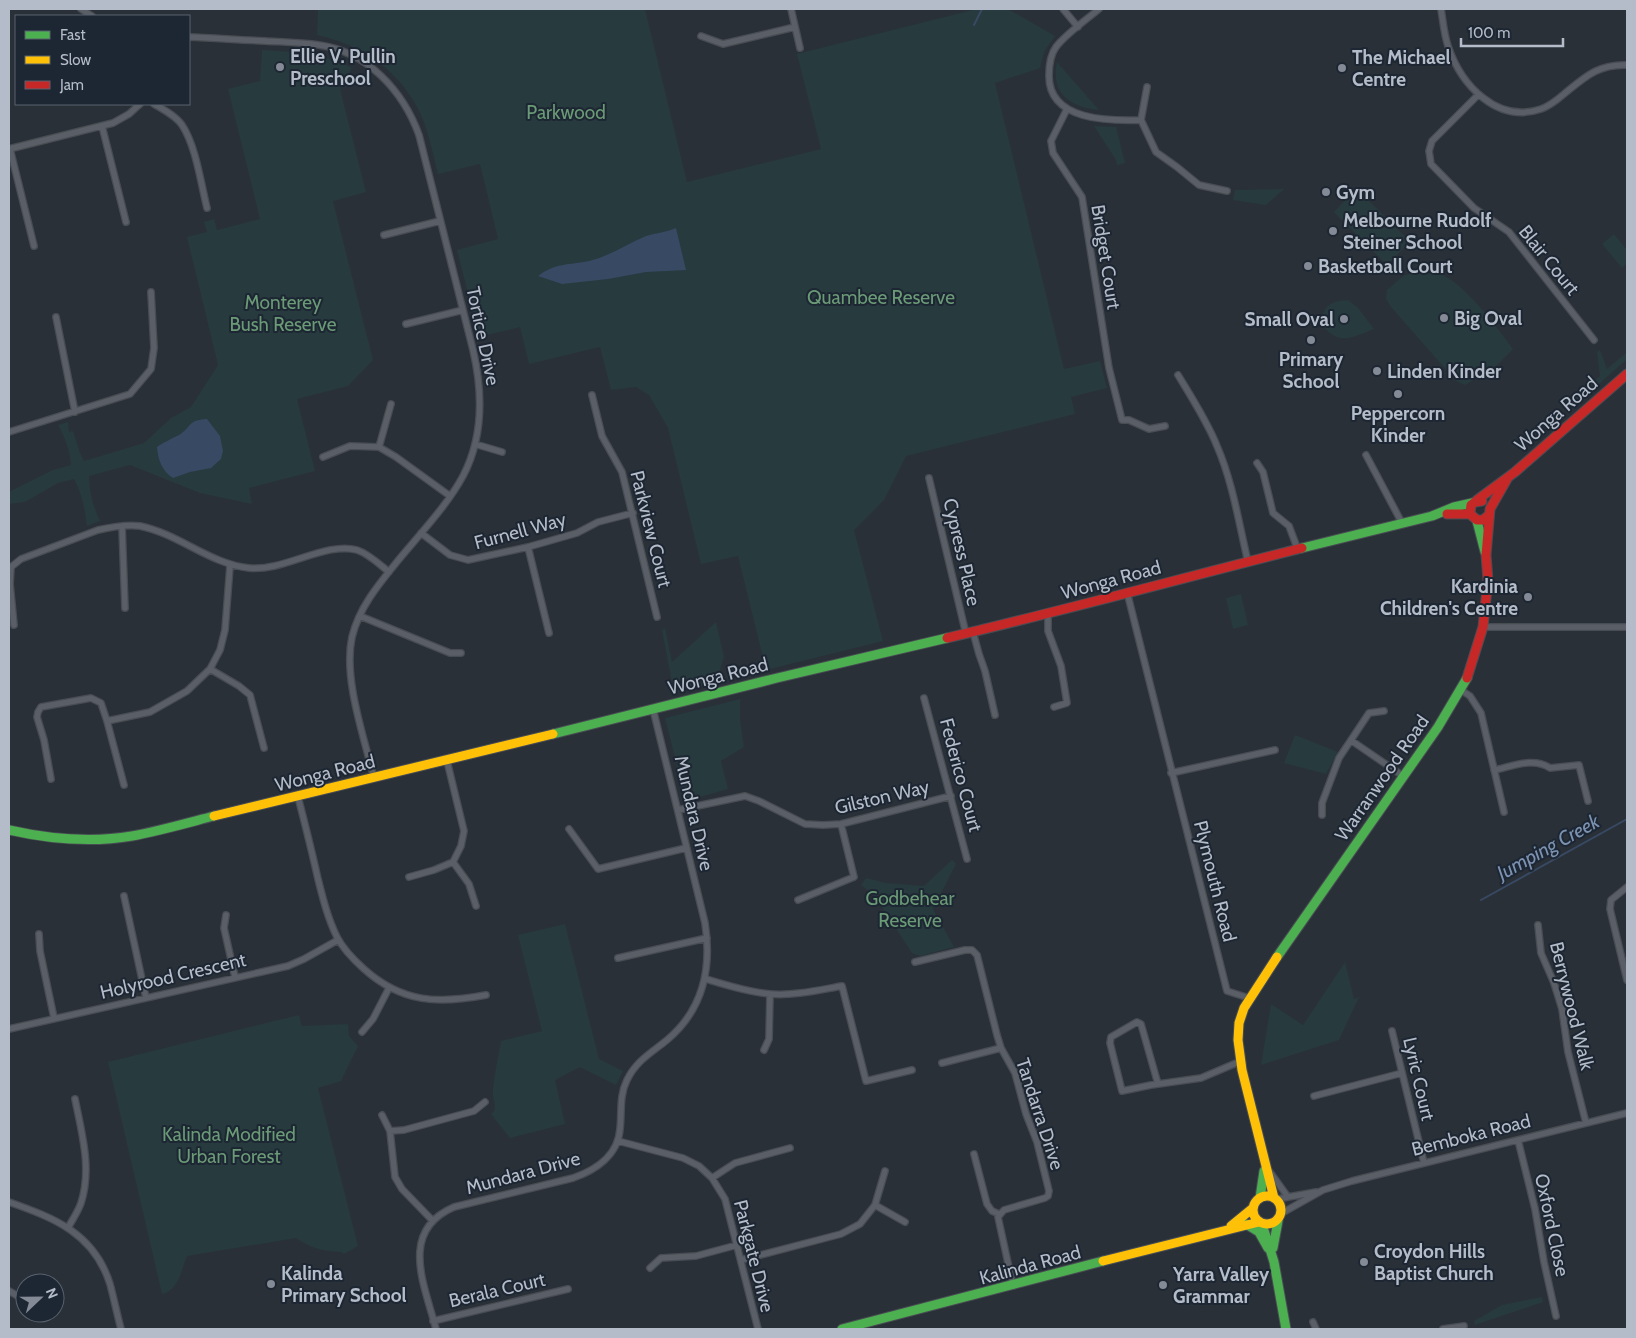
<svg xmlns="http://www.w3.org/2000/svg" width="1636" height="1338" viewBox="0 0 1636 1338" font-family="Cabin,sans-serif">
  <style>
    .green { fill: #273a3e }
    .water { fill: #384963 }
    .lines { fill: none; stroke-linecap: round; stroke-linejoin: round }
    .stream { stroke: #384963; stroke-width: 2 }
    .street-casing { stroke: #484c53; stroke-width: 8 }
    .fast-casing { stroke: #484c53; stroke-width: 11 }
    .slow-casing { stroke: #484c53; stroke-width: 11 }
    .jam-casing { stroke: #484c53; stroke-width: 11 }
    .street { stroke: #5a5e66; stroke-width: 5.5 }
    .fast { stroke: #4caf50; stroke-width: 9 }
    .slow { stroke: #ffc107; stroke-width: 9 }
    .jam { stroke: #c62828; stroke-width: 9 }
    .poi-dot { fill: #848b96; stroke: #1d2633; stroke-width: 2 }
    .labels { text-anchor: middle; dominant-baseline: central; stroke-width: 4; stroke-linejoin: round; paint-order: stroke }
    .poi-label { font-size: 19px; font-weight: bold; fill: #b4bcc9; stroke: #1d2633; text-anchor: start }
    .park-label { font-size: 19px; fill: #6b9a76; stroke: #1d2633 }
    .street-label { font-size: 19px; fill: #b4bcc9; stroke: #1d2633 }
    .water-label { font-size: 20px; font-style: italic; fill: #7c92b1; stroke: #1d2633 }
  </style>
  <rect width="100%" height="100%" fill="#2a3038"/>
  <path class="green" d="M318,9H645L687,182L821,149L797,54L977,9H1008L1055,36L1044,52L1040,68L995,83L1064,369L1100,361L1107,388L1071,397L1075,414L906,456L884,500L854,530L883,641L766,670L738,556L701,564L668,428L649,395L636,387L611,390L600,347L529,364L520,327L479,337L457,250L498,239L480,164L438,174C433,154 429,134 421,115C401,71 362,45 317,35Z
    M262,50C295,52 322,53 352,68L340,89L366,192L333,201L373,360L348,386L297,399L315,471L249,488L252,504L200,493L130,465L89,476C89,491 93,507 100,521L87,526C85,510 82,494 74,479L58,483L25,502L9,504V492L53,470L71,465C70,451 65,437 58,425L68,422L69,432L73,431L80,453L84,461L144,443L171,418L191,407L218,365L187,237L207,232L204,222L214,219L217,230L260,219L228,89L260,81Z
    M1057,62L1099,110C1071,107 1050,94 1057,62Z
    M1094,126L1116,127L1125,163L1117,165L1116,160Z
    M1284,189L1266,205L1233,200L1235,190Z
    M1357,189L1410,242L1387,265L1334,212Z
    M1614,234L1627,250V263L1622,268L1602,244Z
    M1419,271C1425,271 1434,270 1439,273C1465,284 1496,326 1513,349L1495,367L1465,385L1456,381L1391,307L1386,299L1387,290L1403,276Z
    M1348,300L1358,308L1374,329C1351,338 1338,347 1320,322C1325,305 1331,301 1348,300Z
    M1600,350L1607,369L1627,352V359L1578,403L1574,399L1600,376L1597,352Z
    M1241,594L1248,625L1233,629L1226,598Z
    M716,622L724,657L716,683L674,693L662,630L665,628L672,662Z
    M740,699V720L744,747L721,761L728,789L686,801L665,718Z
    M1295,735L1338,752L1326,774L1284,763Z
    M952,860L956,864L933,909L954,947L920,956L912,953L874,895L861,885L866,878L886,883L924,886Z
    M565,924L599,1059L623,1071L616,1085L580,1067L555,1080L565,1124L510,1138L491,1114C498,1109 494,1103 493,1096C492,1086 499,1053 501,1041L542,1031L518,935Z
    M1345,962L1354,999L1359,997L1339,1040L1261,1065L1271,1004L1303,1025Z
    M299,1015L302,1026L348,1024L349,1036L358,1046L341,1081L318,1088L358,1246L344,1254L342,1252C322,1251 313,1249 296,1238L187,1256C182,1268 178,1292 162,1294L108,1062Z
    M1542,1297L1543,1302L1475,1325L1474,1321L1502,1305Z"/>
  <path class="water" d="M676,228L686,270L646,272L608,279L562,284L538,276C555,263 569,265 589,261C610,256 627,244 646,236C656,233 667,232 676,228Z
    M207,419L220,436L223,451L221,459L211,468L190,472L173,478C162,471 158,460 157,447C164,442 171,439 179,435C192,427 187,420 207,419Z"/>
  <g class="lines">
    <path class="stream" d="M974,25L982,9
      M1481,900L1627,819"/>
    <g class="street-casing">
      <path id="street" d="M81,9L92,16
        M791,9L800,48
        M1063,9L1078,27
        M1099,9C1086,20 1066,34 1056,47C1050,55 1049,66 1049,76C1049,121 1109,121 1141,120
        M1441,9C1443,21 1444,34 1448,46C1461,85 1497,124 1541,109C1550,106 1557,100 1564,94C1585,77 1598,64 1627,65
        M701,36L723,44L795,27
        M189,37C214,38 240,40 265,41C283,42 301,42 319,45C368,52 403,91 419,135L473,350C483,393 484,436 463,476C447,506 418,536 396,563C378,585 359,608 352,637C343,678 364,737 374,778
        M1147,87L1141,120L1156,152L1177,167L1199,185L1227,191
        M1478,95L1432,141L1429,151L1431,164L1474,208L1509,232L1594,340
        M154,104C164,110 176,116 182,125C196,146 201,184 207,208
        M1067,109L1051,141L1053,153L1082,197L1109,368L1122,420H1129L1149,429L1165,426
        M102,126L126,222
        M9,149L113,123L129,114L140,104
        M10,149L34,246
        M384,235L440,221
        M56,317L75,412
        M406,324L463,310
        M1178,375C1192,398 1207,421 1217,446C1233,483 1239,524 1248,562
        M592,395L602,436L622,472L657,617
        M9,432L130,394L151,369L154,348L151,292
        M475,444L502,452
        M379,447L391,404
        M1366,455L1402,523
        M323,457L350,446L379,447L396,457L450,496
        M1257,463L1263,472L1273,513L1289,526L1298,550
        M929,478L966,634
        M122,526L125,608
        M421,533L450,555L468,560L528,547L577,533L598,522L633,513
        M528,547L549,633
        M1127,592L1227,991L1249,998
        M1048,614V631L1061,666L1067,703L1054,707
        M360,616L450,653H461
        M14,625L10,584L11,567L21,559L98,530C111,527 126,524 140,526C179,534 210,564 249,568C283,572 326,541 357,550C369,554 379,564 389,572
        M1483,627H1627
        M973,632L979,654L985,671L995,715
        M210,669L239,686L250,695L264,748
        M1461,690L1470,696L1481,713L1504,812
        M924,698L967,859
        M107,721L150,712L187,691L210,669L220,650L225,630L230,566
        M1352,741L1403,776
        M1494,770C1513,766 1534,757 1550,768L1579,765L1588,801
        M1171,773L1275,750
        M51,779L44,740L37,717L38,712L41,707L91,698L101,703L107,721L124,785
        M298,797C305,824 312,852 318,879C323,899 328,919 337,937C343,949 354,960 364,969C402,1003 438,1004 486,995
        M678,810L745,796L759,801L805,824L823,825L841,824L951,796
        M1322,815V803L1339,758L1369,713L1384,711
        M569,829L598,869L686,848
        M453,862L469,884L476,906
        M409,877L434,870L453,862L461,846L464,831L447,761
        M1627,887L1611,900L1610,909L1627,980
        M124,896L146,998
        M798,900L854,877L841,824
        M226,915L224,928L235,977
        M1538,925L1541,953L1554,983L1562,1009L1568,1052L1586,1123
        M39,934L40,951L54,1018
        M618,958L707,938
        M915,962L965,950H972L977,955L997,1035L1001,1048L1015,1073L1026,1114L1037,1142L1049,1191L1048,1196L1045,1198L1004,1210L998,1217L1013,1286
        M706,979C726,985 748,992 770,994C793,996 819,990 842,986L866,1081L912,1070
        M9,1029L288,966L304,959L338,940
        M1392,1031L1424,1163
        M362,1032L373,1019L389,988
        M764,1050L769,1039L770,994
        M942,1063L1001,1048
        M1158,1084L1141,1024L1137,1022L1111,1037L1110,1043L1122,1091L1151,1085L1201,1078L1241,1061
        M1314,1096L1402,1073
        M382,1115L390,1131L395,1177L402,1189L432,1220
        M390,1131L404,1130L474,1111L485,1102
        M1518,1140L1535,1209L1544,1262L1556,1316
        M618,1141L683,1158L699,1166L712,1178L725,1199L758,1329
        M974,1154L987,1204L992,1211L999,1214
        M1270,1172L1288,1197
        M712,1178L735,1163L790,1148
        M1277,1199L1316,1192
        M9,1202C54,1218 94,1233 110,1284C114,1299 117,1314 121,1329
        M875,1205L905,1222
        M1282,1213L1323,1190L1352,1181L1627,1113
        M68,1228C72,1220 78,1212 81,1203C92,1169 82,1134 75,1099
        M741,1260L841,1234L860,1224L875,1205L885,1171
        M650,1268L661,1258L696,1256L737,1245
        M9,1291L25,1300
        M433,1321L568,1289
        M1313,1322L1316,1329
        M436,1329C425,1286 398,1231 454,1207L573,1178C596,1170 618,1155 620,1129C622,1112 619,1096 627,1080C636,1061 651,1053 667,1040C704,1009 712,968 705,923L653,709
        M1443,1329L1464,1326"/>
    </g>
    <g class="fast-casing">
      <path id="fast" d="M1477,521L1485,552
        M1302,548L1432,516L1454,507L1472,503
        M553,734L777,678L947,638
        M9,830C49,839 91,843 132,836C159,831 187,823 214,816
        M1277,957L1438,727L1467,678
        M1260,1198L1264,1171
        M1246,1224L1259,1232L1268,1248
        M1262,1224L1274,1262L1286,1329
        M1273,1248L1278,1221
        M842,1329L1103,1261"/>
    </g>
    <g class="slow-casing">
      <path id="slow" d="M214,816L553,734
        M1253 1210a14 14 0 1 1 28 0a14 14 0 1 1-28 0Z
        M1274,1198L1242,1070L1238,1040L1239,1023L1244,1008L1277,957
        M1231,1226L1253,1208
        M1103,1261L1259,1222"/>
    </g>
    <g class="jam-casing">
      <path id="jam" d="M1477,500L1515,472L1627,374
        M1482,501L1475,502L1471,505L1470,514L1477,520H1483L1489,515
        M1447,514H1469
        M947,638C1066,610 1183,578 1302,548
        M1467,678L1483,627L1488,580L1486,555L1490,509L1507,479"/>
    </g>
    <use href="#street" class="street"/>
    <use href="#fast" class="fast"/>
    <use href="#slow" class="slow"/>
    <use href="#jam" class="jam"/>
  </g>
  <g class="poi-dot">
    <circle cx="280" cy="67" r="5"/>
    <circle cx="1342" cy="68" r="5"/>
    <circle cx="1326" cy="192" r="5"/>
    <circle cx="1333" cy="231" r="5"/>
    <circle cx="1308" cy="266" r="5"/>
    <circle cx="1444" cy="318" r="5"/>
    <circle cx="1344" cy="319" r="5"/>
    <circle cx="1311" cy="340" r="5"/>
    <circle cx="1377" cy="371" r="5"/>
    <circle cx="1398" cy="394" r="5"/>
    <circle cx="1528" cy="597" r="5"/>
    <circle cx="1364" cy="1262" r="5"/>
    <circle cx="271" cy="1284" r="5"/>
    <circle cx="1163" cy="1285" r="5"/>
  </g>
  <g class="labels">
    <g class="poi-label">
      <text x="290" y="56">Ellie V. Pullin<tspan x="290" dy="22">Preschool</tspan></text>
      <text x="1352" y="57">The Michael<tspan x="1352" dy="22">Centre</tspan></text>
      <text x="1336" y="192">Gym</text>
      <text x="1343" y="220">Melbourne Rudolf<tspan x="1343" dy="22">Steiner School</tspan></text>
      <text x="1318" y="266">Basketball Court</text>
      <text x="1454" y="318">Big Oval</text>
      <text x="1334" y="319" text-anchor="end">Small Oval</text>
      <text x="1311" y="359" text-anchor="middle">Primary<tspan x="1311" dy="22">School</tspan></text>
      <text x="1387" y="371">Linden Kinder</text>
      <text x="1398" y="413" text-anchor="middle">Peppercorn<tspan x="1398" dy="22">Kinder</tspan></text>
      <text x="1518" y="586" text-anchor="end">Kardinia<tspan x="1518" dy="22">Children's Centre</tspan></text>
      <text x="1374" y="1251">Croydon Hills<tspan x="1374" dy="22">Baptist Church</tspan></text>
      <text x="281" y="1273">Kalinda<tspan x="281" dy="22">Primary School</tspan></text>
      <text x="1173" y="1274">Yarra Valley<tspan x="1173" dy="22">Grammar</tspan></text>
    </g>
    <g class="park-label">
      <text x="566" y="112">Parkwood</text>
      <text x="881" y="297">Quambee Reserve</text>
      <text x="283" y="302">Monterey<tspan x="283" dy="22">Bush Reserve</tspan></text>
      <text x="910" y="898">Godbehear<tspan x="910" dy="22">Reserve</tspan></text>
      <text x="229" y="1134">Kalinda Modified<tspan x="229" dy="22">Urban Forest</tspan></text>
    </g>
    <g class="street-label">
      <text transform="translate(1106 257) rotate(81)">Bridget Court</text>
      <text transform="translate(1549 260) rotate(51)">Blair Court</text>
      <text transform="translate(483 336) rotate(78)">Tortice Drive</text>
      <text transform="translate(1556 414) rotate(-41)">Wonga Road</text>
      <text transform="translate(651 529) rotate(76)">Parkview Court</text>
      <text transform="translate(520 531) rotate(-15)">Furnell Way</text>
      <text transform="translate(962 552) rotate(77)">Cypress Place</text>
      <text transform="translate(1111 580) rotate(-15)">Wonga Road</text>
      <text transform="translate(718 676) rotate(-14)">Wonga Road</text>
      <text transform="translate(325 773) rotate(-14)">Wonga Road</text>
      <text transform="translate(961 775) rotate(75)">Federico Court</text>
      <text transform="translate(1382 778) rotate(-55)">Warranwood Road</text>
      <text transform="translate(882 797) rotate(-13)">Gilston Way</text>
      <text transform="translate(694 813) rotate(77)">Mundara Drive</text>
      <text transform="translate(1215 881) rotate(76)">Plymouth Road</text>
      <text transform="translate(173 976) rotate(-13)">Holyrood Crescent</text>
      <text transform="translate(1572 1006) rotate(76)">Berrywood Walk</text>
      <text transform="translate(1419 1079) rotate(77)">Lyric Court</text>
      <text transform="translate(1040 1114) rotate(72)">Tandarra Drive</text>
      <text transform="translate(1471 1135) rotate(-14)">Bemboka Road</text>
      <text transform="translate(523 1173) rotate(-15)">Mundara Drive</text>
      <text transform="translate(1552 1225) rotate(78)">Oxford Close</text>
      <text transform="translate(754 1256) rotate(76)">Parkgate Drive</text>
      <text transform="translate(1030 1265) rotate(-15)">Kalinda Road</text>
      <text transform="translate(497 1290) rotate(-13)">Berala Court</text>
    </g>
    <g class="water-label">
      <text transform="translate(1548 847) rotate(-29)">Jumping Creek</text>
    </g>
  </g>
  <rect width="1636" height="1338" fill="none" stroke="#b4bcc9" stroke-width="20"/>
  <rect x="15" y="15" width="175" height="90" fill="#1d2633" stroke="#59626f"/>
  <rect x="25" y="31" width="25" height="8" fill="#4caf50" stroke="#59626f"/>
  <text x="60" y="40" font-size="15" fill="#b4bcc9">Fast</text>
  <rect x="25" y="56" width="25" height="8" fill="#ffc107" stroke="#59626f"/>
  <text x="60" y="65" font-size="15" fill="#b4bcc9">Slow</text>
  <rect x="25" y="81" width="25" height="8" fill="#c62828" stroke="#59626f"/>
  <text x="60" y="90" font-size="15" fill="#b4bcc9">Jam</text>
  <g transform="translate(40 1298) rotate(68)"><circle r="24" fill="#1d2633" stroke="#59626f"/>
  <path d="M0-4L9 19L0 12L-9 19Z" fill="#848b96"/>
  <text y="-8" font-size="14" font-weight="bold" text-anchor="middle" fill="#b4bcc9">N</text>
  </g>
  <path d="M1461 38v8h102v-8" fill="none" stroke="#b4bcc9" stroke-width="2.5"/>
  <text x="1468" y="38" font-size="15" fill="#b4bcc9" stroke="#1d2633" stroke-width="4" paint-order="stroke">100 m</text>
</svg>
